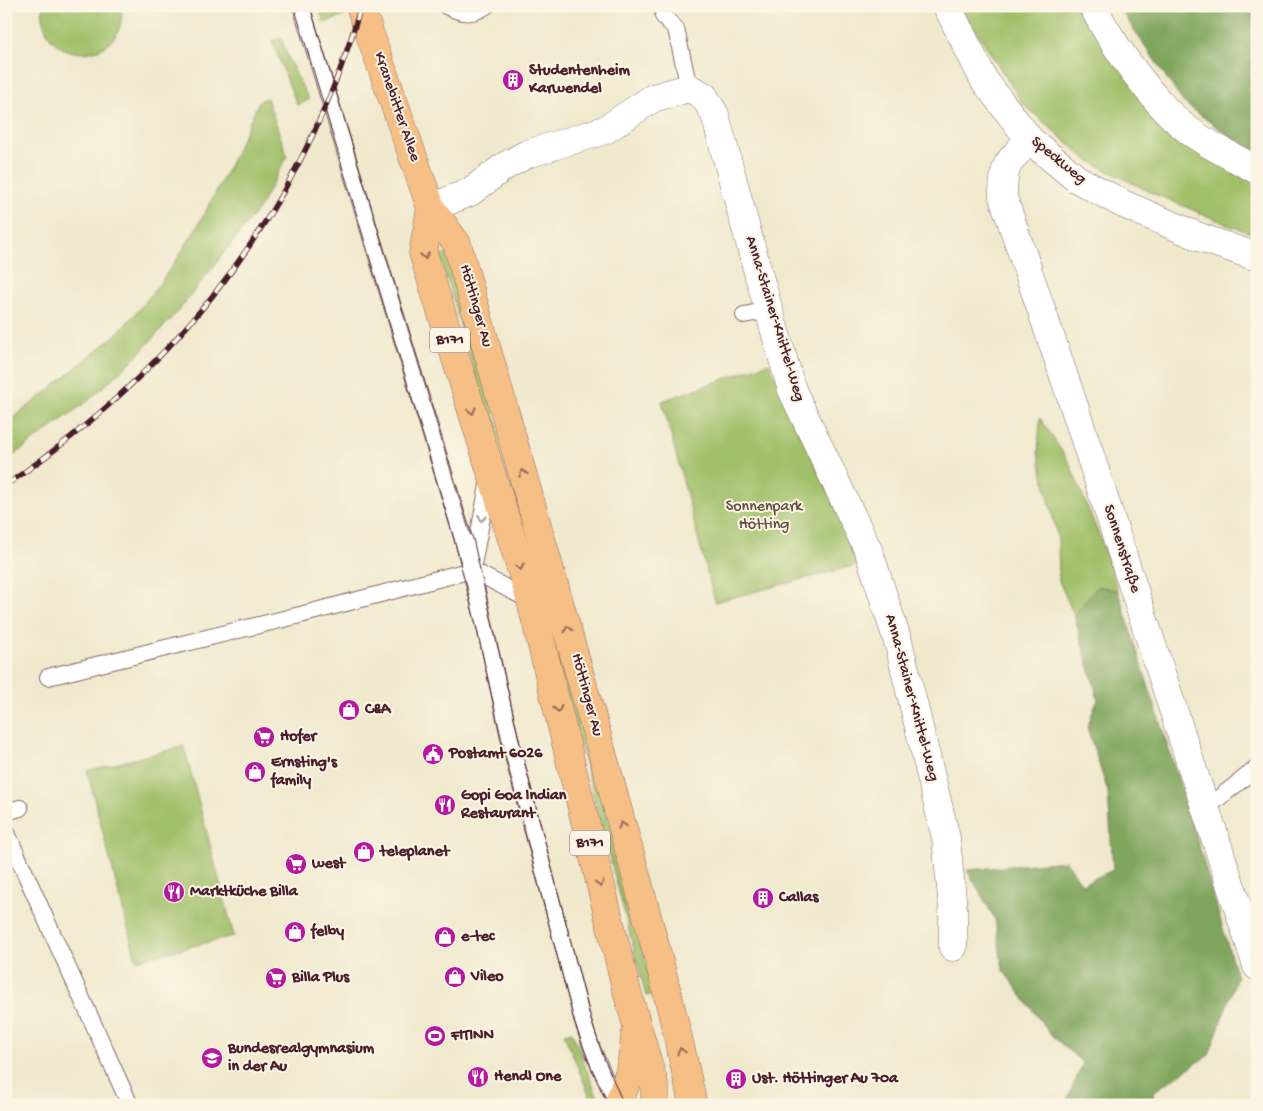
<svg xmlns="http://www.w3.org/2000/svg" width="1263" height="1111" viewBox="0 0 1263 1111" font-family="'Gochi Hand',sans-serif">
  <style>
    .green { fill: #a0c069; stroke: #75704a }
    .forest { fill: #80a65d; stroke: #656244 }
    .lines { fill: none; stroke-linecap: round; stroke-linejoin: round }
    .service-casing { stroke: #846664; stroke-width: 18 }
    .minor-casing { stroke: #846664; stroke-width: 29 }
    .tertiary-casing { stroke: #846664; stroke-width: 29 }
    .primary-casing { stroke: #846664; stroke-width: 29 }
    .service { stroke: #fff; stroke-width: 16 }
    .minor { stroke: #fff; stroke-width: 28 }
    .tertiary { stroke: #fff; stroke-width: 28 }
    .primary { stroke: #f5bf86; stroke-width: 28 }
    .tram { stroke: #4a1f2b; stroke-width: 1 }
    .rail-casing { stroke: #4a1f2b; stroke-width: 5.5 }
    .rail { stroke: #fcf5e5; stroke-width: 4; stroke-dasharray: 11; stroke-linecap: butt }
    .oneway { stroke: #976754 }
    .oneway2 { stroke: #ae9aa0 }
    .labels { text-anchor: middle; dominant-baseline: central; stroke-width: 4; stroke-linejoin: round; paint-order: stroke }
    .shield { fill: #fcf5e5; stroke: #7f5f63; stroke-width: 1 }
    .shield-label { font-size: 15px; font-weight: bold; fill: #4a1f2b }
    .poi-label { font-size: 16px; font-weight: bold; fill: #4a1f2b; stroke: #fcf5e5; text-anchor: start }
    .street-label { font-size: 16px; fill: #4a1f2b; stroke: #fcf5e5 }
    .park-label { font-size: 16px; fill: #644f3e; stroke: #fcf5e5 }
  </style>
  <rect width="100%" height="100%" fill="#fcf5e5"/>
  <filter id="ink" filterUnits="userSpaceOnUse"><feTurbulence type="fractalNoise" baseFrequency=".02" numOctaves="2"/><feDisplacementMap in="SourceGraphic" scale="10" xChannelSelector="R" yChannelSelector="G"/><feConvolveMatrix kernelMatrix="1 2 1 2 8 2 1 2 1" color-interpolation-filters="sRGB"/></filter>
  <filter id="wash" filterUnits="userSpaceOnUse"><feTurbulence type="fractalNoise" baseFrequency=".0096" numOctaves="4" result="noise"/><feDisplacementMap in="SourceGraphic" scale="20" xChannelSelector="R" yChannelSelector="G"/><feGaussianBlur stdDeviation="1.12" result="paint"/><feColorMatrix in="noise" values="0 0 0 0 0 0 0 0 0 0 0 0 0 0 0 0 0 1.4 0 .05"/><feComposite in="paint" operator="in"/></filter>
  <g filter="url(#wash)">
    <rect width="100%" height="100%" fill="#f0e9cd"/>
    <path class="green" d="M43,6H121C130,66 37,71 43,6Z
      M318,6H342L346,15L324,23Z
      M960,6H1085L1195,147L1257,185V235L1231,226L1150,192L1087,160L1023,104Z
      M281,38L290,62L309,100L297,105L272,41Z
      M267,98L287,156L260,207L179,310L135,358L89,400L6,461V423C33,403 59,382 84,361C94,353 104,345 113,337C180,272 222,185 259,101Z
      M447,254L558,627L654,994L646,996C582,748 514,501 440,256Z
      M769,363L861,564L715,602L662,401Z
      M1040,418L1069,462L1101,540L1118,591L1098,586L1074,615L1059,581L1058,539L1038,453Z
      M184,746L234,936L136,960L87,771Z
      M572,1032L597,1096L592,1102L564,1034Z"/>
    <path class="forest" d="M1118,6H1257V152L1234,140L1183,102Z
      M1098,586L1118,591L1192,822L1237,977L1209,1055L1153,1092L1154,1105H1065L1083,1063L1051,1035L1003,970L995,919L967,870L1066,861L1082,884L1113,870L1108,792L1087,727L1098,699L1074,615Z"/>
  </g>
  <g filter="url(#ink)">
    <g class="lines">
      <g class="service-casing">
        <path id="service" d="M301,6L472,570L514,755L583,1022L592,1049L617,1105
          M446,6C461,13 472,16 486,6
          M663,16L676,29L689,88
          M744,315L769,310
          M489,480L472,570L531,601
          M48,677L304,614L472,570
          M1206,808L1257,768
          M6,812L20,808
          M6,831L130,1105"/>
      </g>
      <g class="minor-casing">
        <path id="minor" d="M947,6L984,80L1030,140
          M1093,6C1111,43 1155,105 1188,130C1209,146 1234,157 1257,170
          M431,208L470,192L505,166L527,154L605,130L653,98L689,88L704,96L715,115L759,276L792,390L869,552L899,645L946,838L953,909V947"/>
      </g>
      <g class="tertiary-casing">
        <path id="tertiary" d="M1257,257L1202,238L1123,204L1077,179L1030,140C1007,162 1003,165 1003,197L1071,397L1257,966"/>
      </g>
      <g class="primary-casing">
        <path id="primary" d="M360,6L431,208L457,244C507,419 558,594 607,770C637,881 670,992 693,1105
          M431,208L423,253L531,601L626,988L655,1087V1105
          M618,1105C628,1080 633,1062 635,1036"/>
      </g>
      <use href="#service" class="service"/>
      <use href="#minor" class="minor"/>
      <use href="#tertiary" class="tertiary"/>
      <use href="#primary" class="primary"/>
      <path class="tram" d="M294,6L453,535L476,625L505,758L575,1024L591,1067L609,1105
        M310,6L464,510L473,539L522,753L591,1020L603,1056L624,1105"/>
      <g class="rail-casing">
        <path id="rail" d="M6,485C179,367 303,209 361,6"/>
      </g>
      <use href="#rail" class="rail"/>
    </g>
    <defs><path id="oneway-chevron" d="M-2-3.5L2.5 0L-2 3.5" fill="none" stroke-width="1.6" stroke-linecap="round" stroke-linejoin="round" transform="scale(1.25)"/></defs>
    <g class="oneway">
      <use href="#oneway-chevron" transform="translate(425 256) rotate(81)"/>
      <use href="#oneway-chevron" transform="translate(472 411) rotate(73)"/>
      <use href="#oneway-chevron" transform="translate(523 473) rotate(-106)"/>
      <use href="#oneway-chevron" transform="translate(520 567) rotate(73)"/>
      <use href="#oneway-chevron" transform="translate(568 629) rotate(-106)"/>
      <use href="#oneway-chevron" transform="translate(558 709) rotate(76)"/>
      <use href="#oneway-chevron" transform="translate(622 825) rotate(-105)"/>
      <use href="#oneway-chevron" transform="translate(600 884) rotate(76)"/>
      <use href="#oneway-chevron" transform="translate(681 1051) rotate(-103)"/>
    </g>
    <use class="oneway2" href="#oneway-chevron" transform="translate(482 518) rotate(101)"/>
  </g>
  <defs>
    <g id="building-disc" transform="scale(1.125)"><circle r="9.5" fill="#b5179e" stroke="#fcf5e5"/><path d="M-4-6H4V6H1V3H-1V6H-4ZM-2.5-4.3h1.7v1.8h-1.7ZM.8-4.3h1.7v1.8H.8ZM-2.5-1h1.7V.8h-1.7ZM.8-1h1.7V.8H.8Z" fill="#fff"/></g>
    <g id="shop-disc" transform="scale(1.125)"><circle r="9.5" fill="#b5179e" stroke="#fcf5e5"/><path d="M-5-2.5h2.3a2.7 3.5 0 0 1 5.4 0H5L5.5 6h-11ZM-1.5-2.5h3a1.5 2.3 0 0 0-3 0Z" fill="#fff"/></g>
    <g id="supermarket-disc" transform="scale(1.125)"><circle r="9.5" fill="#b5179e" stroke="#fcf5e5"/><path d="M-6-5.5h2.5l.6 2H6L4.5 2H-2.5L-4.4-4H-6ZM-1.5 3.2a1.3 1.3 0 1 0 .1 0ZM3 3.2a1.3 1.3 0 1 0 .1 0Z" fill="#fff"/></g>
    <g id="civic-disc" transform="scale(1.125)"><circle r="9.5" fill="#b5179e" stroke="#fcf5e5"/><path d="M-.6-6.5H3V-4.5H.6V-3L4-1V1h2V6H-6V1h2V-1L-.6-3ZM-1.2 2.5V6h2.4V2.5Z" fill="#fff"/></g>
    <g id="restaurant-disc" transform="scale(1.125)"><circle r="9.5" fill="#b5179e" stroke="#fcf5e5"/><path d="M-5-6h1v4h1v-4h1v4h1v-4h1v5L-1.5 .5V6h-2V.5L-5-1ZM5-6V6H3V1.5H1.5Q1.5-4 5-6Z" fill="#fff"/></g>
    <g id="stadium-disc" transform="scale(1.125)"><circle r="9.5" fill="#b5179e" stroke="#fcf5e5"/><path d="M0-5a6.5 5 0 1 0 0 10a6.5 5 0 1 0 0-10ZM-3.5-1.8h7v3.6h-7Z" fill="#fff"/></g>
    <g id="school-disc" transform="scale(1.125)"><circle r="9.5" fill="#b5179e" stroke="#fcf5e5"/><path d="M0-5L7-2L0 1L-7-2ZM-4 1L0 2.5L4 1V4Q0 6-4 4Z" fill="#fff"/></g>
  </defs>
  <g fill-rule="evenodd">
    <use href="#building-disc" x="513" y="80"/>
    <use href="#shop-disc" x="349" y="710"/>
    <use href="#supermarket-disc" x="264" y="737"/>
    <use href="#civic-disc" x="433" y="754"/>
    <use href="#shop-disc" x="255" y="772"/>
    <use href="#restaurant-disc" x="445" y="805"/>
    <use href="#shop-disc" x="364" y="852"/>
    <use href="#supermarket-disc" x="296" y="864"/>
    <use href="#restaurant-disc" x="174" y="892"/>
    <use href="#building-disc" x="763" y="898"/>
    <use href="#shop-disc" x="295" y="932"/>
    <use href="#shop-disc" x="445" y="937"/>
    <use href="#shop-disc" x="455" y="977"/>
    <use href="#supermarket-disc" x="276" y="978"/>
    <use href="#stadium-disc" x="435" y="1036"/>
    <use href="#school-disc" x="212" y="1058"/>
    <use href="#restaurant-disc" x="478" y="1077"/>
    <use href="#building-disc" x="736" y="1079"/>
  </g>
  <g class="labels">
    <g class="shield">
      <rect x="430" y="327.5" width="40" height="25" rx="4"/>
      <rect x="570" y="830.5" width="40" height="25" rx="4"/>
    </g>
    <g class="shield-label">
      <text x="450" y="340">B171</text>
      <text x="590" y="843">B171</text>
    </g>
    <g class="poi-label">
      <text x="529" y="71">Studentenheim<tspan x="529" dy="18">Karwendel</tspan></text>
      <text x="365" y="710">C&amp;A</text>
      <text x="280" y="737">Hofer</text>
      <text x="449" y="754">Postamt 6026</text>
      <text x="271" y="763">Ernsting's<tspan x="271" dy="18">family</tspan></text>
      <text x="461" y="796">Gopi Goa Indian<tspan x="461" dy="18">Restaurant</tspan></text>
      <text x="380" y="852">teleplanet</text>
      <text x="312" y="864">west</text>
      <text x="190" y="892">Marktküche Billa</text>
      <text x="779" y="898">Callas</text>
      <text x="311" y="932">felby</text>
      <text x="461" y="937">e-tec</text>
      <text x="471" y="977">Vileo</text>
      <text x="292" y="978">Billa Plus</text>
      <text x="451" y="1036">FITINN</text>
      <text x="228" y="1049">Bundesrealgymnasium<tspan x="228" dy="18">in der Au</tspan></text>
      <text x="494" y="1077">Hendl One</text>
      <text x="752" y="1079">Ust. Höttinger Au 70a</text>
    </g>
    <g class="street-label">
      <text transform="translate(396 107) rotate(71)">Kranebitter Allee</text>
      <text transform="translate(1058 161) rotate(39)">Speckweg</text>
      <text transform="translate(475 306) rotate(74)">Höttinger Au</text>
      <text transform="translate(774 319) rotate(73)">Anna-Stainer-Knittel-Weg</text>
      <text transform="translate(1121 549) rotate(72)">Sonnenstraße</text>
      <text transform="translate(586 695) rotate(75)">Höttinger Au</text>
      <text transform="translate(911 698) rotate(75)">Anna-Stainer-Knittel-Weg</text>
    </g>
    <g class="park-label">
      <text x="764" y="507">Sonnenpark<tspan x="764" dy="18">Hötting</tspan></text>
    </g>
  </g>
  <rect width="1263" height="1111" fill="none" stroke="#fcf5e5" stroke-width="25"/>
</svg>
